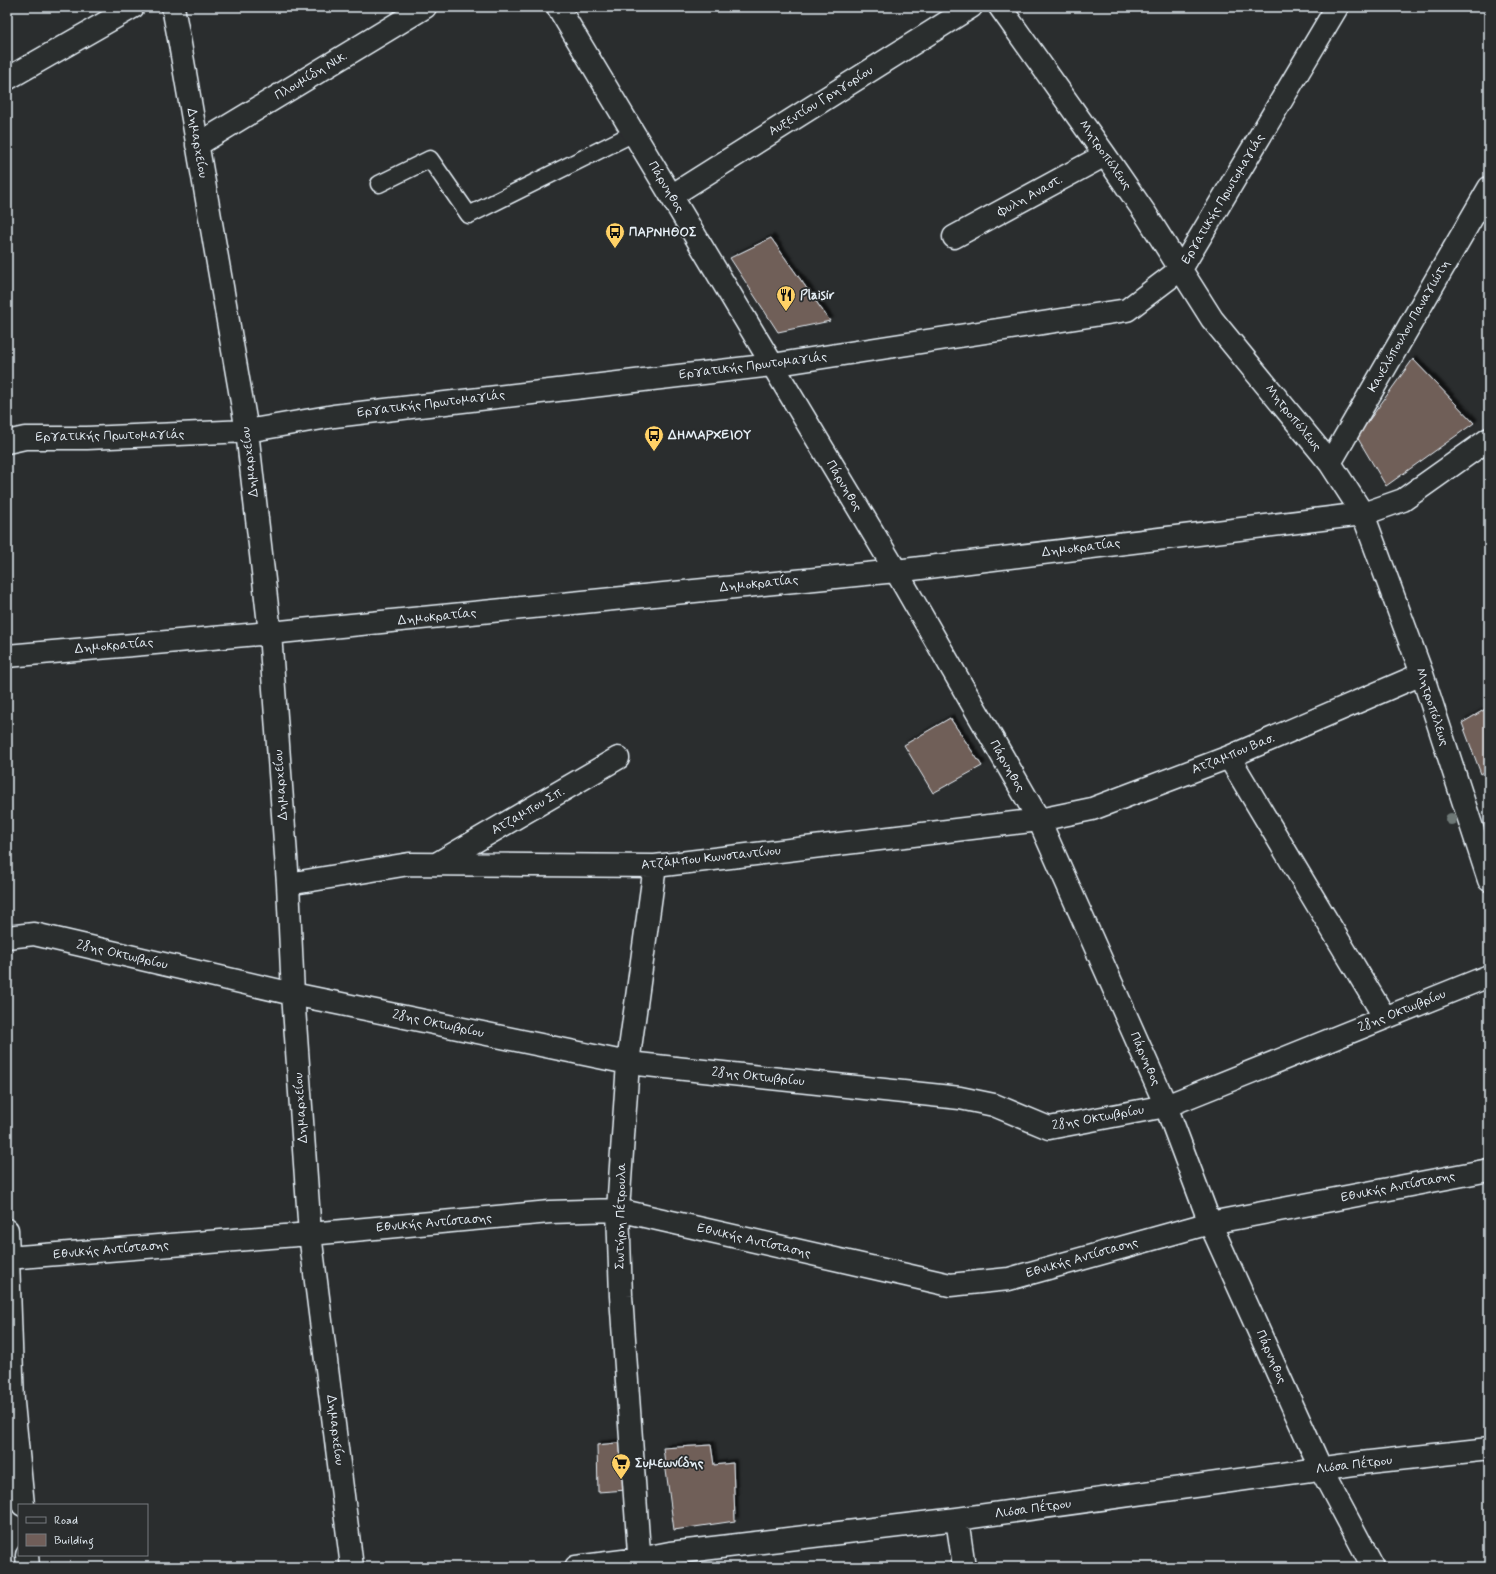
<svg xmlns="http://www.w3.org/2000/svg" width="1496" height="1574" viewBox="0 0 1496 1574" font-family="Mynerve,sans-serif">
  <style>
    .building { fill: #705e59; stroke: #e8f1f8; filter: url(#shadow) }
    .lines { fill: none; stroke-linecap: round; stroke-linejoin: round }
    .lane-casing { stroke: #e8f1f8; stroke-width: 19 }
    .street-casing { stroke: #e8f1f8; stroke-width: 25 }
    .lane { stroke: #2a2d2e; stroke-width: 16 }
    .street { stroke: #2a2d2e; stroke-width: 22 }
    .tree { fill: #6e7876 }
    .labels { text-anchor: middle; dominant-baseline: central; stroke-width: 3.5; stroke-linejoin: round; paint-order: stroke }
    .street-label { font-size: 13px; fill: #e8f1f8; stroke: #2a2d2e }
    .poi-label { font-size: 13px; font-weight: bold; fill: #e8f1f8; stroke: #2a2d2e; text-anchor: start }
  </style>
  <defs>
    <filter id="shadow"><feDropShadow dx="3.5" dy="-3.5" stdDeviation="1" flood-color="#0009"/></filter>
  </defs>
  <rect width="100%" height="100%" fill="#2a2d2e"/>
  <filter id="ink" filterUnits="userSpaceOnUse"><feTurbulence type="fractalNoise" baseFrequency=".025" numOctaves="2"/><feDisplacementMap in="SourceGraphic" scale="8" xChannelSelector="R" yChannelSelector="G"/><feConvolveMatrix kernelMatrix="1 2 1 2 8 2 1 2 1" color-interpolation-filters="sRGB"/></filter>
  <g filter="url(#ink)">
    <path class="building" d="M771,238L830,321L778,332L730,258Z
      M1413,359L1474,423L1386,486L1357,437Z
      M1489,707V769L1481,774L1462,723Z
      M950,718L982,766L933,793L904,745Z
      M626,1442L627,1490L598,1492L597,1445Z
      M711,1445L714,1465L733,1463L735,1521L674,1530L663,1448Z"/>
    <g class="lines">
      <g class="lane-casing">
        <path id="lane" d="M379,184L430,159L469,215L634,133"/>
      </g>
      <g class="street-casing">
        <path id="street" d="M173,7L180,44L247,431L270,633L288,884L293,994L310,1234L352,1567
          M558,7L896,571L1039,820L1166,1106L1210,1223L1321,1469L1373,1567
          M1000,7L1105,155L1145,213L1212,319L1330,463L1363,514L1422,674L1489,880
          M7,79L133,7
          M197,145L425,7
          M671,196L971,7
          M954,237L1105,155
          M7,442L25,438H87L247,431L334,416L772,365L1127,310L1181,269L1337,7
          M1330,463L1489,188
          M7,656L270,633L896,571L1363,514L1403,500L1489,439
          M1229,757L1385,1018
          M438,863L618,758
          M288,884L409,864L655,866L1039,820L1092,809L1229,757L1422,674
          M7,937L34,934L293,994L628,1063L960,1098L994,1105L1049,1128L1166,1106L1489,976
          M7,1230L13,1403L23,1505
          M7,1258L310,1234L550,1212L618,1210L950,1285L1009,1279L1210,1223L1489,1170
          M957,1519L964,1567
          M27,1555L28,1567
          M576,1567L639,1559L670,1553L957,1519L1361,1463L1489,1449
          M640,1567L621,1296L618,1210L628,1063L655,866"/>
      </g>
      <use href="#lane" class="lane"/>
      <use href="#street" class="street"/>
    </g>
    <circle class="tree" cx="1451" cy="819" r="6"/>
  </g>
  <defs>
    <g id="bus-pin" transform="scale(1)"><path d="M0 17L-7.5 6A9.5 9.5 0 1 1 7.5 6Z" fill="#ffd166" stroke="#2a2d2e"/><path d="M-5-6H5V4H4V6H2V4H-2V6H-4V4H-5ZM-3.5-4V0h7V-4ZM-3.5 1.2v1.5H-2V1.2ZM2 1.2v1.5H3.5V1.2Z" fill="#111"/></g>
    <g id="restaurant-pin" transform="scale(1)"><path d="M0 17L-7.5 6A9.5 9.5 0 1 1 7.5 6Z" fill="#ffd166" stroke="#2a2d2e"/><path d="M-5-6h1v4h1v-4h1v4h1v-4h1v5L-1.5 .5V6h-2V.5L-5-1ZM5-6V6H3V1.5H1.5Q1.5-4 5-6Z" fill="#111"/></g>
    <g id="supermarket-pin" transform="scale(1)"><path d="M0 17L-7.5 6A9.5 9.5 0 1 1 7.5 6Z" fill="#ffd166" stroke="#2a2d2e"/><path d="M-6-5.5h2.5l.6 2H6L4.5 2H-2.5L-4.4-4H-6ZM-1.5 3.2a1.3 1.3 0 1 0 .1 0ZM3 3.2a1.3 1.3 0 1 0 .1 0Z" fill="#111"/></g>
  </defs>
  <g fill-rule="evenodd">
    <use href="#bus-pin" x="615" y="232"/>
    <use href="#restaurant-pin" x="786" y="295"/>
    <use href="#bus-pin" x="654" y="435"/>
    <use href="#supermarket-pin" x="621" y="1463"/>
  </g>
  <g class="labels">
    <g class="street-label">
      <text transform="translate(311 76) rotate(-31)">Πλουμίδη Νικ.</text>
      <text transform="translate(821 101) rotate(-32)">Αυξεντίου Γρηγορίου</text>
      <text transform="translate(197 143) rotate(80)">Δημαρχείου</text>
      <text transform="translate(1105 155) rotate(55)">Μητροπόλεως</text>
      <text transform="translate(666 187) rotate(59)">Πάρνηθος</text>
      <text transform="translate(1030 196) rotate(-29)">Φυλη Αναστ.</text>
      <text transform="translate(1223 199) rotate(-59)">Εργατικής Πρωτομαγιάς</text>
      <text transform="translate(1409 326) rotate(-60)">Κανελόπουλου Παναγιώτη</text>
      <text transform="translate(753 366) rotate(-7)">Εργατικής Πρωτομαγιάς</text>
      <text transform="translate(431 404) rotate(-7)">Εργατικής Πρωτομαγιάς</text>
      <text transform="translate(1293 418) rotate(51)">Μητροπόλεως</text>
      <text transform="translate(110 436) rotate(-1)">Εργατικής Πρωτομαγιάς</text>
      <text transform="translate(250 462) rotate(-97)">Δημαρχείου</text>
      <text transform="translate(844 486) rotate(59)">Πάρνηθος</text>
      <text transform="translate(1081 548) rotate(-7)">Δημοκρατίας</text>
      <text transform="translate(759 584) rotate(-6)">Δημοκρατίας</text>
      <text transform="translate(437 617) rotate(-6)">Δημοκρατίας</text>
      <text transform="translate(114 646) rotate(-5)">Δημοκρατίας</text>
      <text transform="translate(1432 707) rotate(72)">Μητροπόλεως</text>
      <text transform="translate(1233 754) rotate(-22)">Ατζαμπου Βασ.</text>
      <text transform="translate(1007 766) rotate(60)">Πάρνηθος</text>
      <text transform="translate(281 785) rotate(-94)">Δημαρχείου</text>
      <text transform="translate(528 811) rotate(-30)">Ατζαμπου Σπ.</text>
      <text transform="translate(711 858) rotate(-6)">Ατζάμπου Κωνσταντίνου</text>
      <text transform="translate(122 955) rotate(13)">28ης Οκτωβρίου</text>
      <text transform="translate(1402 1011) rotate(-22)">28ης Οκτωβρίου</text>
      <text transform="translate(438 1024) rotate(12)">28ης Οκτωβρίου</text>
      <text transform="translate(1145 1059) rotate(66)">Πάρνηθος</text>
      <text transform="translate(758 1077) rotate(6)">28ης Οκτωβρίου</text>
      <text transform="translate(301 1108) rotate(-94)">Δημαρχείου</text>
      <text transform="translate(1098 1118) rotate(-10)">28ης Οκτωβρίου</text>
      <text transform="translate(1398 1187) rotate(-11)">Εθνικής Αντίστασης</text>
      <text transform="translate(621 1216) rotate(-89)">Σωτήρη Πέτρουλα</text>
      <text transform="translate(434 1223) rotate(-5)">Εθνικής Αντίστασης</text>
      <text transform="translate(754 1241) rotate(13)">Εθνικής Αντίστασης</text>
      <text transform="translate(111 1250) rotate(-5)">Εθνικής Αντίστασης</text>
      <text transform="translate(1082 1258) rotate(-16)">Εθνικής Αντίστασης</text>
      <text transform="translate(1271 1357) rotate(66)">Πάρνηθος</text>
      <text transform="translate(335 1430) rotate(83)">Δημαρχείου</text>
      <text transform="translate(1354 1465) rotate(-7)">Λιόσα Πέτρου</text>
      <text transform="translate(1033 1509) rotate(-8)">Λιόσα Πέτρου</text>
    </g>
    <g class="poi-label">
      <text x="629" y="232">ΠΑΡΝΗΘΟΣ</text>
      <text x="800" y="295">Plaisir</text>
      <text x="668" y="435">ΔΗΜΑΡΧΕΙΟΥ</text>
      <text x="635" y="1463">Συμεωνίδης</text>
    </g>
  </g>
  <rect width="1496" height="1574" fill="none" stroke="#2a2d2e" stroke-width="24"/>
  <rect x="12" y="12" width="1472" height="1550" fill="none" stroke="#e8f1f8" stroke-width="1.5" filter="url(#ink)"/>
  <rect x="18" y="1504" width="130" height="52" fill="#2a2d2e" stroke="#767b7f"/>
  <rect x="26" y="1517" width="20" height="6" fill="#2a2d2e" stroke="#767b7f"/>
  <text x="54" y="1524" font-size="12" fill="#e8f1f8">Road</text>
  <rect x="26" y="1534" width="20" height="12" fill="#705e59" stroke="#767b7f"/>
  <text x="54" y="1544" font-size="12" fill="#e8f1f8">Building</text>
</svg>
